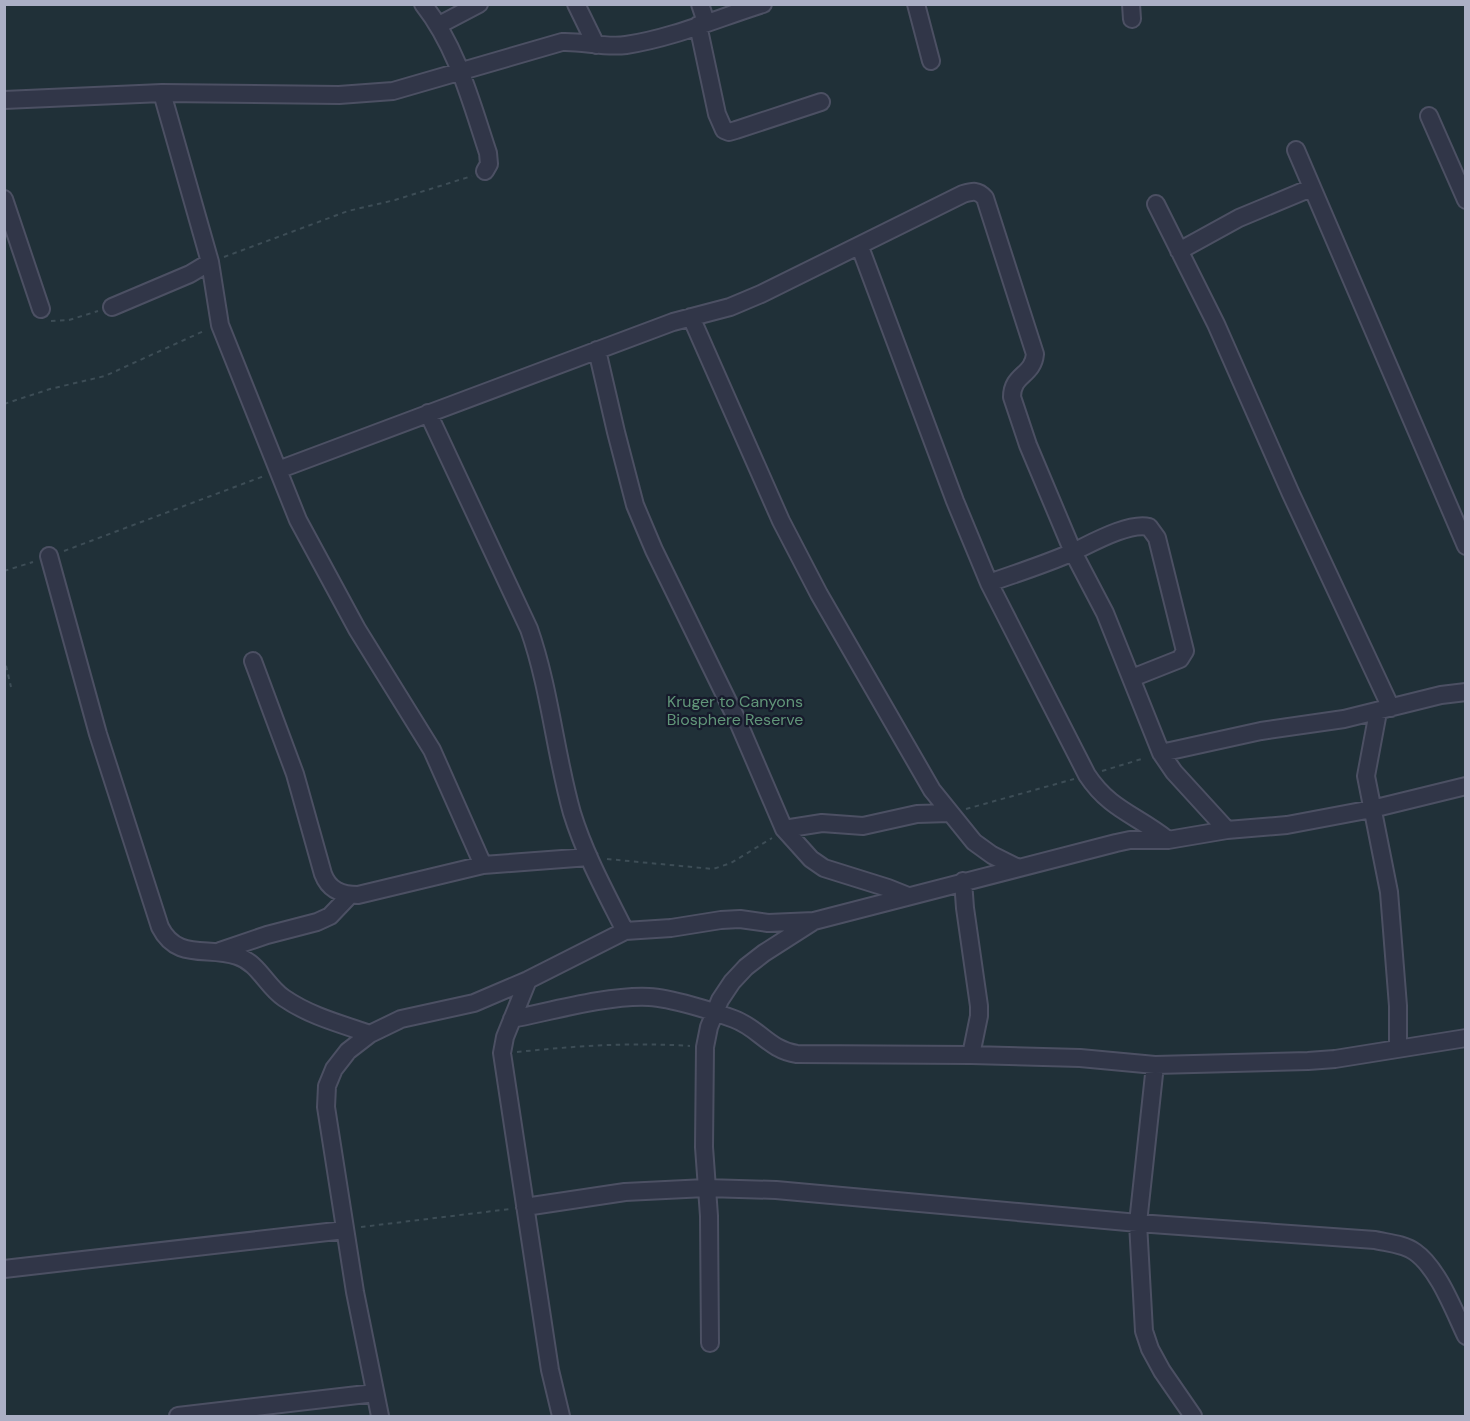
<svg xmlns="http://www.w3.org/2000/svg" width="1470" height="1421" viewBox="0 0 1470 1421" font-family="'DM Sans',sans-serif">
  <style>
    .green { fill: #203038 }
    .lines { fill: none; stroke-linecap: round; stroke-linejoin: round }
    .minor-casing { stroke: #4c5063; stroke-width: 20 }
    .path { stroke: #3d4d56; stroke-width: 2; stroke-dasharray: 4.5 4.5; stroke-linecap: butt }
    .minor { stroke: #313648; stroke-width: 16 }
    .labels { text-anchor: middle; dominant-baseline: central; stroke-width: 4.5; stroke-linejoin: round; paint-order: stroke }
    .park-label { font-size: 16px; fill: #619679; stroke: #171b2c }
  </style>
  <rect width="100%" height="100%" fill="#1e2337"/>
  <path class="green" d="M5,5H1465V1416H5Z"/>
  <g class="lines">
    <g class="minor-casing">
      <path id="minor" d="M423,4C457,47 471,102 488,153L489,164L485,171
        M576,4L596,45
        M700,4L706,22
        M916,4L931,61
        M1131,4L1132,19
        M439,25L479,4
        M698,25L717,114L724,130L729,132L736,130L821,102
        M162,93L210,262L220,325L298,520L357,629L432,750L483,865
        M4,100L162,93L339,95L393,91L562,42C583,41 604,48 626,45C673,38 718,18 763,4
        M1429,116L1466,200
        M1296,150L1466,546
        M4,199L41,309
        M1156,204L1216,324L1291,494L1391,708
        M860,247L955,501L989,583L1087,775C1110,810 1137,815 1168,840
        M1179,251L1239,218L1311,188
        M112,307L190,274L210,262
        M691,317L781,521L819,594L932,790L974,842L992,855L1018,868
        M597,350L616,432L635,505L654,550L739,724L784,829L811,859L824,868L888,888L908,896
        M428,413L529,629C550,689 555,753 572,813C585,855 606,893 625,931
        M278,470L673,322L730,307L761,294L963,194C973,191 978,190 985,198L1035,354C1033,376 1012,374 1012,397L1028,445L1073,552L1105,613L1161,753L1174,772L1227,830
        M49,556L98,734L160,927C177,961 207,946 237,956C259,963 266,986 284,998C310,1016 341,1024 370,1034
        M989,583C1017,573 1046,564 1073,552C1092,543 1129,522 1149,527L1157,538L1185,651L1180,659L1132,678
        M253,661L295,774L323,874C329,890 341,895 358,895L483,865L589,857
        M1378,712L1366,776L1389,892L1398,1006V1049
        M1161,753L1261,731L1344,719L1441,695L1466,692
        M784,829L822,823L863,826L917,814L949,813
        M963,881L965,908L979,1006V1016L971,1055
        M220,951L267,935L317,922L330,916L350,895
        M528,980L505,1037L502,1053L550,1370L561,1416
        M512,1019C552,1011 609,995 649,997C670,998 713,1011 734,1019C759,1028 769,1050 797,1054L971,1055L1080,1058L1155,1065L1308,1061L1335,1059L1466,1038
        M1155,1065L1138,1223L1144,1331L1150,1349L1162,1371L1193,1416
        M525,1207L625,1192L706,1188L776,1190L1138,1223L1375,1240C1388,1243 1404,1244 1415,1252C1438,1268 1454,1311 1466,1336
        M4,1269L345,1230
        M710,1343L709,1216L704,1147L705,1047L709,1027L720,1000L732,982L746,967L764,953L814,921
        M178,1416L375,1393
        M380,1416L355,1292L326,1107L327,1086L334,1069L348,1051L370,1034L401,1019L474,1003L528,980L625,931L671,928L721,920L740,919L768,923L814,921L1116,843L1130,840H1168L1227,830L1287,825L1372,809L1466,786"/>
    </g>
    <path class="path" d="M224,257L348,211L395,200L472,176
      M51,321L69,320L98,311
      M4,404L50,389L105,376L206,330
      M64,551L264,476
      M4,571L33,562
      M4,657L11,687
      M1102,771L1145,758
      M966,809L1074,779
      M607,859L713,869L731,863L772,838
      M517,1052C576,1046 631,1042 690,1046
      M361,1227L510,1209"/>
    <use href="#minor" class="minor"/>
  </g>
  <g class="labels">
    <g class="park-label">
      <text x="735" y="701">Kruger to Canyons<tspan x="735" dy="18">Biosphere Reserve</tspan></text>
    </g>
  </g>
  <rect width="1470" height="1421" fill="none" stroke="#abafc5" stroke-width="12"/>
</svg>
